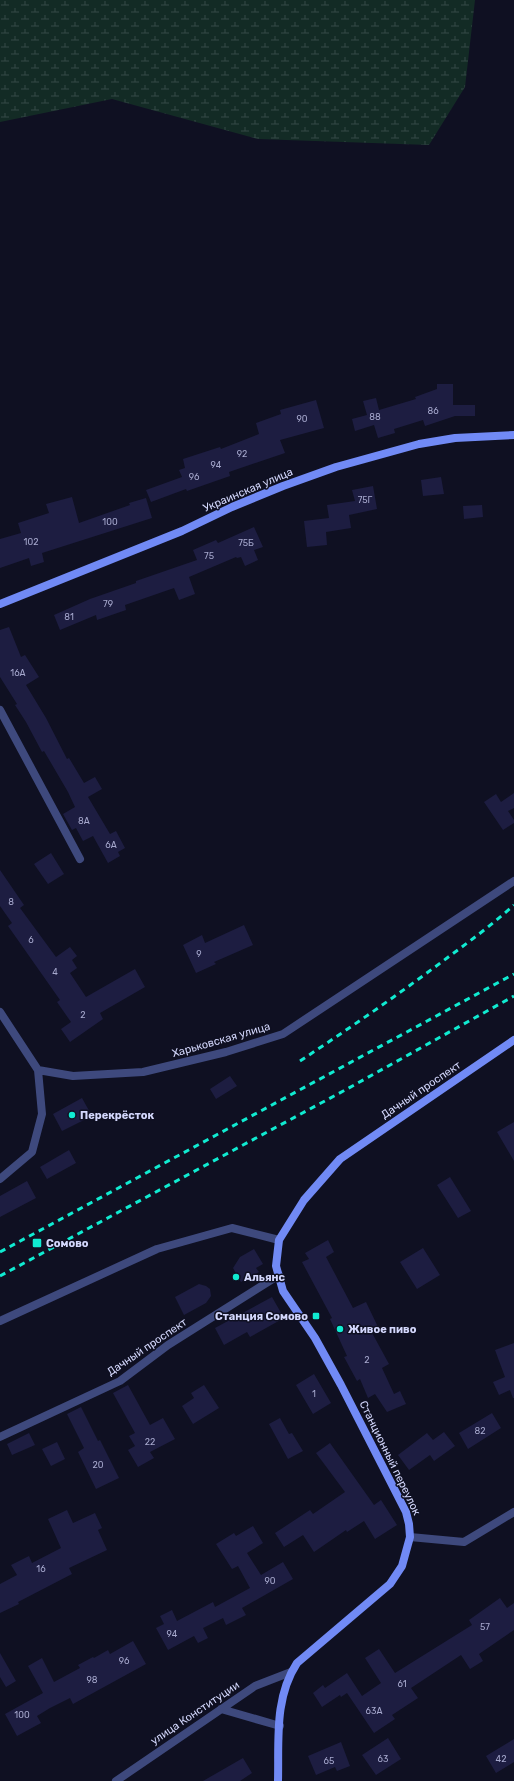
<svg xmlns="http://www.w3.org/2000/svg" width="514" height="1781" viewBox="0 0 514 1781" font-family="Rubik,sans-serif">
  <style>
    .wetland { fill: url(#wetland-marsh) }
    .building { fill: #1d1d41 }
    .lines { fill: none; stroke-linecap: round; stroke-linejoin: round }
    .street { stroke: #3e497d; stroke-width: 8 }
    .secondary { stroke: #718af5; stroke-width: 8 }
    .rail { stroke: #10ebd1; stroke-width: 3; stroke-dasharray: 6 5; stroke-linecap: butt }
    .poi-dot { fill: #10ebd1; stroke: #0f1022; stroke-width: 1.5 }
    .labels { text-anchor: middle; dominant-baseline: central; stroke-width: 3; stroke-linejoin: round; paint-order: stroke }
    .number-label { font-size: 9px; fill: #a6a8cd }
    .street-label { font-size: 11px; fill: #d3d7fc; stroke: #0f1022 }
    .poi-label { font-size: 11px; font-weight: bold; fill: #d3d7fc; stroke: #0f1022; text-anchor: start }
  </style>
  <defs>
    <pattern id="wetland-marsh" width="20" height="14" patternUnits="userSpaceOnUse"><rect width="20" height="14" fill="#132b25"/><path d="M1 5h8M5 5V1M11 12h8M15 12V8" fill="none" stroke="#344946"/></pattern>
  </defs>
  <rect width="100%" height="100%" fill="#0f1022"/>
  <path class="wetland" d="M0,0H475L465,87L429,145L258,139L112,99L0,122Z"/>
  <path class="building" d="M437,384H453V405H475V416H455L425,426L423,420L394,429L395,433L378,438L374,425L355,431L352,419L367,415L363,401L376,398L379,410L416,399L415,397L437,389Z
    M316,400L324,428L280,440L285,453L229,472L230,476L187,491L186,489L151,502L146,490L182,477L179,470L185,468L183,459L220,447L221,449L259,434L256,423L281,414L280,410Z
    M441,477L444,494L423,496L421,480Z
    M373,486L377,509L349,515L351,528L326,532L327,545L307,547L304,521L329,518L327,505L355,501L352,490Z
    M72,497L79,523L130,505L129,503L146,498L152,518L42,553L44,562L31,566L29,558L0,568V539L21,533L18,523L49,513L46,504Z
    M482,505L483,517L464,519L463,506Z
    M254,527L263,547L254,550L258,560L245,566L241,557L237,558L236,557L189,577L195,594L179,600L174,588L125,605L126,610L97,620L96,615L60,630L54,615L90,599L136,583V581L197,560L193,550L216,540L218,543Z
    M9,627L21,657L25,655L39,677L26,685L46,718L67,759L69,758L84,783L95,777L102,789L88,797L110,834L116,831L125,848L118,852L120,856L108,863L93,836L83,841L76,828L72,830L63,814L75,807L68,792L44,751L42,752L26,722L15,705L17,704L0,677V630Z
    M514,793V808L508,811L514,820V823L503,830L484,802L496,794L501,802Z
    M51,853L64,874L48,884L34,864Z
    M0,870L24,905L20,908L56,957L70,947L77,956L72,960L77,968L70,973L86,997L135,969L145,987L100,1013L103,1019L70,1042L61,1029L71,1022L57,1002L60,1000L8,926L12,923L0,906Z
    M244,925L253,945L214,962L216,964L196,973L183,945L202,935L205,943Z
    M230,1076L237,1086L216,1099L210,1089Z
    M82,1098L92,1116L62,1131L53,1114Z
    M514,1122V1161L497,1132Z
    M69,1150L76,1163L47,1179L40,1167Z
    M450,1177L471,1211L458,1218L437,1185Z
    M27,1181L36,1198L0,1217V1196Z
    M328,1240L334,1252L326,1257L353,1308L366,1302L378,1327L371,1331L389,1364L382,1368L394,1394L400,1391L406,1404L387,1412L375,1394L368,1398L360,1379L357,1381L344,1357L347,1356L330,1319L332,1318L302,1262L309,1259L305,1253Z
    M423,1248L440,1275L417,1289L400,1262Z
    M254,1249L263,1264L256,1268L259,1272L241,1282L233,1268L240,1257Z
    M199,1284L206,1286L210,1289L211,1296L206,1303L184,1315L175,1297Z
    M272,1297L284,1318L250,1337L247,1332L224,1345L215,1328Z
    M514,1343V1398H513L510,1390L499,1395L493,1382L505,1377L495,1350Z
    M314,1374L331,1403L313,1414L296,1385Z
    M128,1385L150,1425L163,1418L175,1439L150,1452L154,1458L138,1467L128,1450L135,1446L129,1436L135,1433L113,1393Z
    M204,1385L219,1408L193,1424L182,1406L194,1398L191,1393Z
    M81,1407L98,1441L100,1440L119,1478L96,1489L78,1452L84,1448L67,1414Z
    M492,1413L501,1428L468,1449L459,1433Z
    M280,1418L289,1434L292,1433L303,1451L288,1459L269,1424Z
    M444,1432L455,1446L434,1461L430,1455L409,1470L398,1455L427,1433L433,1440Z
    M29,1433L35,1445L12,1455L7,1444Z
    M57,1442L65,1459L51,1466L42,1449Z
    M330,1443L374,1505L381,1500L397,1525L375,1539L364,1521L347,1532L346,1530L314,1552L303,1535L284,1547L275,1533L310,1510L313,1514L345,1492L316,1453Z
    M67,1510L73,1523L95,1513L102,1528L98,1530L107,1550L69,1568L72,1574L18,1602L19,1604L0,1613V1584L17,1575L11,1565L29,1556L32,1563L61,1548L48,1519Z
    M253,1526L263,1543L247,1553L261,1575L283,1562L293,1579L242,1608L246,1615L226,1625L223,1618L203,1628L208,1638L198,1643L194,1636L168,1650L156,1628L164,1624L160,1616L172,1610L177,1621L213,1602L215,1607L250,1588L238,1566L232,1569L216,1544L234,1533L236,1536Z
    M500,1598L507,1608L514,1603V1630L479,1654L483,1661L470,1669L461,1655L411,1688L418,1698L392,1715L395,1719L374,1733L347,1693L341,1697L340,1695L322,1707L313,1693L323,1685L325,1688L347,1673L362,1696L381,1683L365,1658L379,1649L395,1673L472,1625L469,1620Z
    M133,1641L146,1664L73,1704L70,1698L50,1708L37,1716L41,1723L17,1736L5,1714L43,1693L28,1666L42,1658L54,1682L80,1668L78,1665L93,1657L94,1658L108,1650L110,1654Z
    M0,1653L16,1681L6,1687L0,1677Z
    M388,1738L401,1759L376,1775L362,1755Z
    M514,1739V1762L496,1773L486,1756Z
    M341,1742L350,1766L337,1771L335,1767L316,1775L308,1756Z
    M243,1758L252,1773L240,1781H203Z"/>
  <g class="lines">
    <path class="street" d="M0,710L80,859
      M0,1012L38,1070L42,1114L32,1152L0,1179
      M38,1070L73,1076L143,1072L226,1052L283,1034L514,881
      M0,1321L157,1249L232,1228L279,1240
      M0,1437L120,1381L168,1345L279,1275
      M410,1537L464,1542L514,1512
      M221,1709L280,1726
      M116,1781L255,1686L291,1672"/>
    <path class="secondary" d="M0,604L182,531L232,507L283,486L336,467L419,444L455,438L514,435
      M278,1781C279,1741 274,1698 297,1663L390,1584L402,1566L410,1537L409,1524L406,1512L341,1385L315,1338L283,1291L276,1266L279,1240L304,1200L340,1159L514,1040"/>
    <path class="rail" d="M300,1061C350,1028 399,994 447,958C470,941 493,924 514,905
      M0,1252L514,974
      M0,1276L347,1089L514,996"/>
  </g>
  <g class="poi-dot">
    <circle cx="72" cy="1115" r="4"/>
    <rect x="32" y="1238" width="10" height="10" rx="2"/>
    <circle cx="236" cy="1277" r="4"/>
    <rect x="312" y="1312" width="8" height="8" rx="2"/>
    <circle cx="340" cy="1329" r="4"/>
  </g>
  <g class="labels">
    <g class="number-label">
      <text x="433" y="411">86</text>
      <text x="375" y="417">88</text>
      <text x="302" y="419">90</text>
      <text x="242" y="454">92</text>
      <text x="216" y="465">94</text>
      <text x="194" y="477">96</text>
      <text x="365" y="500">75Г</text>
      <text x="110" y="522">100</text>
      <text x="31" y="542">102</text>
      <text x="246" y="543">75Б</text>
      <text x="209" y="556">75</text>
      <text x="108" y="604">79</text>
      <text x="69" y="617">81</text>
      <text x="18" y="673">16А</text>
      <text x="84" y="821">8А</text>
      <text x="111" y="845">6А</text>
      <text x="11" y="902">8</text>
      <text x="31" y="940">6</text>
      <text x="199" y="954">9</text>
      <text x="55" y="972">4</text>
      <text x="83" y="1015">2</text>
      <text x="367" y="1360">2</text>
      <text x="314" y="1394">1</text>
      <text x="480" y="1431">82</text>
      <text x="150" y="1442">22</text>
      <text x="98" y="1465">20</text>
      <text x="41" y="1569">16</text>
      <text x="270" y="1581">90</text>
      <text x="485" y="1627">57</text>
      <text x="172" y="1634">94</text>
      <text x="124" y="1661">96</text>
      <text x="92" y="1680">98</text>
      <text x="402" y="1684">61</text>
      <text x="374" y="1711">63А</text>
      <text x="22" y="1715">100</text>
      <text x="383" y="1759">63</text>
      <text x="501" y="1759">42</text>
      <text x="329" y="1761">65</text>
    </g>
    <g class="street-label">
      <text transform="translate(248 490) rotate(-23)">Украинская улица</text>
      <text transform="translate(221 1040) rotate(-16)">Харьковская улица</text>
      <text transform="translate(421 1090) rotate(-34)">Дачный проспект</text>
      <text transform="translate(147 1347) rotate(-34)">Дачный проспект</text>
      <text transform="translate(390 1458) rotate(64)">Станционный переулок</text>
      <text transform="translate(195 1713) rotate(-34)">улица Конституции</text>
    </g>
    <g class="poi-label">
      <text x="80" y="1115">Перекрёсток</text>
      <text x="46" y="1243">Сомово</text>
      <text x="244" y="1277">Альянс</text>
      <text x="308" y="1316" text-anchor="end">Станция Сомово</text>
      <text x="348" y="1329">Живое пиво</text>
    </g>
  </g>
</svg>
